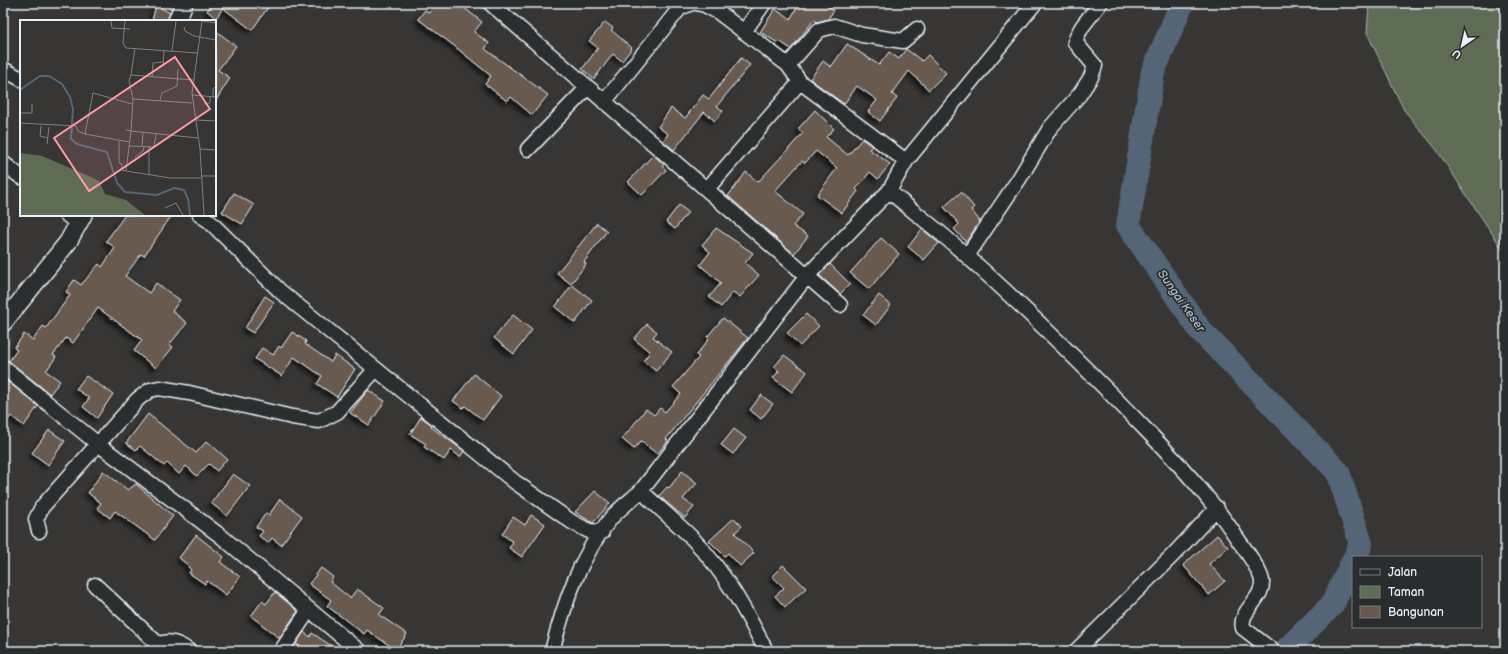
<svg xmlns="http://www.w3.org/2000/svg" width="1508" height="654" viewBox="0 0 1508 654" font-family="'Balsamiq Sans',sans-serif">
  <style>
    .green { fill: #5e6c54; stroke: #a3aea6 }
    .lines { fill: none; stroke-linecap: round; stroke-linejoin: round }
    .river { stroke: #536576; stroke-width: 24 }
    .building { fill: #695a50; stroke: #e8f1f8; filter: url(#shadow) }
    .minor-casing { stroke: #e8f1f8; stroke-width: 17 }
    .major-casing { stroke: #e8f1f8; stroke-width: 20 }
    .minor { stroke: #2a2d2e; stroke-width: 14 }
    .major { stroke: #2a2d2e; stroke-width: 17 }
    .labels { text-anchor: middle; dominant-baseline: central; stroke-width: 3.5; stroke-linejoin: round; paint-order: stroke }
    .water-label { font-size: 12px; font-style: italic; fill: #acb9c4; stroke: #2a2d2e }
    .inset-river { fill: none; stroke: #536576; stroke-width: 2 }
    .inset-road { fill: none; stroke: #7e8183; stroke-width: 1 }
    .view { fill: #ff9aa2; fill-opacity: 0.15; stroke: #ff9aa2; stroke-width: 2 }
    .inset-edge { fill: none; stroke: #e8f1f8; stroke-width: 2 }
  </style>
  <defs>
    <filter id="shadow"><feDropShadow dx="-3.5" dy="3.5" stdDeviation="2" flood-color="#0009"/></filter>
  </defs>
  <rect width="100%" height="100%" fill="#373635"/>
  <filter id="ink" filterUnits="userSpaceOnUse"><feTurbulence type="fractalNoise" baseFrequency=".025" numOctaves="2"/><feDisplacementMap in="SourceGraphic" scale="8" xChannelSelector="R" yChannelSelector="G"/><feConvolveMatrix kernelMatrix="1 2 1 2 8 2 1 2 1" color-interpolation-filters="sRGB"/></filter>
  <g filter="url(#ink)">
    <path class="green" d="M1369,3H1505V253L1436,149L1404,110L1367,33Z"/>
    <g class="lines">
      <path class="river" d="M1182,3L1153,72L1128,225L1200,330L1338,472L1361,544L1355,557
        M1285,651L1332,605L1353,561"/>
    </g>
    <path class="building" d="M213,3H271L252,30L223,8L216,18L207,11Z
      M436,3H458L482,22L474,32L489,43L485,49L548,95L532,115L511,97L507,101L485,84L491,76L453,45L418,19L425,10L429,13Z
      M800,3H823L834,10L828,19L817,22L814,20L791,49L779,41L778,43L760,32L775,9L790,19Z
      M156,5L170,13L167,21H152Z
      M605,22L613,28L611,30L632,48L622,61L613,54L594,79L582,69L598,48L589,41Z
      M215,30L236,46L218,70L230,78L215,102Z
      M847,44L879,65L889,52L899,59L906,49L922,61L928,55L946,73L929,90L909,71L892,94L897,98L880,121L868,112L877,100L857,86L844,104L810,79L823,61L831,67Z
      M741,58L750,65L717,106L723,111L715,121L704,112L674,150L663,141L668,134L658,127L671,108L685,118L703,95L709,99Z
      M815,110L834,129L826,137L848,155L862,139L872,146L869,149L890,164L878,179L870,172L856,189L858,191L842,213L817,195L837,168L816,151L805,163L802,161L775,191L803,214L793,226L808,236L794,254L728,196L746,172L758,182L803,133L798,129Z
      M653,155L664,164L662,166L666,170L642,195L628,182Z
      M961,192L974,207L971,210L980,221L966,242L954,229L959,224L944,207Z
      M234,193L254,205L242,224L222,212Z
      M679,205L688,212L675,229L666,222Z
      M125,215H172L144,256L141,254L125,276L149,293L156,283L180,300L172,311L187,323L169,345L173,347L156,368L134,351L142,340L98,308L73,343L66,338L53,355L56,357L46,371L60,381L50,394L9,361L17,350L14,348L24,334L33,340L43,326L46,328L70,295L66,292L74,280L81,285L99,264L102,267L115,248L106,241Z
      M597,223L607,231L584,262L586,264L571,284L557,273Z
      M716,228L753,253L745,263L759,275L740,297L733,292L721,307L709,297L721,283L700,265L710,252L702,245Z
      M922,229L939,243L924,260L908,247Z
      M881,238L899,254L869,289L850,273Z
      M830,264L850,284L840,294L819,275Z
      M572,285L592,300L575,323L555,307Z
      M879,295L891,305L876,325L863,315Z
      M265,296L274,302L253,333L245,328Z
      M806,314L819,326L800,346L787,333Z
      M513,315L532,330L514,354L494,338Z
      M723,318L748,338L666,439L668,441L657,454L641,441L634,449L622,439L646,409L654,415L660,408L665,412L681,394L673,387L699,357L696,355L709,339L707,337Z
      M647,324L657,332L653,337L672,352L656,371L643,361L650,352L634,339Z
      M292,332L306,341L305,344L331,362L335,355L355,369L337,397L317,384L322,376L294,357L282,376L255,359L262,348L273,355L279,346L281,348Z
      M784,355L807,372L792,392L773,378L779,371L774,367Z
      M474,374L501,396L483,420L465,406L463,408L453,401Z
      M86,376L113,394L97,418L83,407L89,398L76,389Z
      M3,378L38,406L24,426L11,416L3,427Z
      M368,390L385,401L369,425L350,413Z
      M761,395L773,404L761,419L750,410Z
      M148,414L196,453L207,441L227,459L217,471L209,464L197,476L186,466L179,474L167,463L164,466L140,446L136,450L126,443Z
      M421,417L432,425L431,427L464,451L460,457L451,450L444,460L424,447L426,444L410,434Z
      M734,429L746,438L733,454L721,445Z
      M49,430L65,441L48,465L32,453Z
      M103,471L128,490L136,484L173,516L155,540L115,511L110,518L97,508L101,503L88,493Z
      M682,471L697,483L683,499L694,507L685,518L659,496L667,487L669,488Z
      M233,474L250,486L227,516L211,503Z
      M595,491L610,503L593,523L575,512Z
      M280,499L302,516L281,545L272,538L268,543L259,536L263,531L256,527L266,513L269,515Z
      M531,515L545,524L522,557L509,548L513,542L502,534L513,517L525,525Z
      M734,518L742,526L735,533L754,553L740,566L728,553L725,556L709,541Z
      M196,535L224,557L220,562L240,577L226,595L207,581L205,584L189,573L191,570L188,567L189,566L179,558Z
      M1217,535L1228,547L1209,564L1225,581L1209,595L1183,565Z
      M783,565L806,588L785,607L775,596L784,588L772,576Z
      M321,568L333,577L330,582L350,598L357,589L384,608L379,615L407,634L396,650L367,630L364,634L327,606L331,600L309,584Z
      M275,592L298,611L279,638L251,616L262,601L266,604Z
      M304,632L310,637L312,633L339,651H306L296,644Z"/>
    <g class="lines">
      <g class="minor-casing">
        <path id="minor" d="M490,3L807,276L641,491C631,500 620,508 611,518C580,556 564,604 552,651
          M696,3L705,5L718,12L788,65L800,82L906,161
          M744,32L764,3
          M788,65L819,30L834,26L862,35L903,41L917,29
          M3,69L21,79
          M604,102L680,8L692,3
          M528,149L587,88
          M3,163L21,177
          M707,189L800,82
          M889,191C915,213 943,234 968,257C1031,313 1091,373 1150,434C1183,468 1213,501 1239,541C1247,552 1256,564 1261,577C1268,597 1238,610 1243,628L1273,651
          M67,215L78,224
          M200,215L209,221L281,292L515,482L572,522L589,531L602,532
          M967,256L1019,179L1050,128L1080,94L1091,77L1095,66L1075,42C1080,25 1091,17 1100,3
          M840,305L807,276L889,191L906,161L1035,3
          M3,367L98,444L222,537L359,651
          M641,491C658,507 676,522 693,539C724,571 746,611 766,651
          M39,531L36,519L42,507L138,399L150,390L159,388L189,393L292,417L319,421L337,412L376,369
          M95,585L158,644
          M153,651C163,637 177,642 189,651
          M281,651L309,610
          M1076,651L1173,555L1217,508"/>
      </g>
      <g class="major-casing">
        <path id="major" d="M177,21L184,3
          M3,323L68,242L83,215"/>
      </g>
      <use href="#minor" class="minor"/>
      <use href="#major" class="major"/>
    </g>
  </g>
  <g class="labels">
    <g class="water-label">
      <text transform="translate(1181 301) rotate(55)">Sungai Keser</text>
    </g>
  </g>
  <g transform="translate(20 20)">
    <rect width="196" height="196" fill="#373635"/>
    <path d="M0,133L22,136L71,157L79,161L85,174L106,180L125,195H0Z" fill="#5e6c54"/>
    <path class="inset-river" d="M0,70L20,56H29L42,64L50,77L53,89L51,119L57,124L87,132L97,163L105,172L137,175L154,168L164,170L168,179L170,195"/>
    <path class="inset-road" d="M91,1L92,8L110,9M105,1L103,23L106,28L177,33M182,1L196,3M182,1L172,73L180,129L184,195M164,7L165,11L174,16L196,20M115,28L111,55L173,60M152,31L156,1M139,47L143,46L144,31M111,55L109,61L113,79L111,111L178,118M132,57L133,43L143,42M172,75L196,77M193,77V69L196,66M113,79L172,83M140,80L142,73L157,66L158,49M184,84L190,83V77M0,93H12V84M176,100L196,101M0,103L56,106L58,111L65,114L109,122M21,106L20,116L28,118M106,110L111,111L106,151L150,158H181M65,114L73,73L112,84M99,121V143L102,144V150L106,151M27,124L29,107M109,126L134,127L136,114M122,126L123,112M129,127V155M180,129L196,130M115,137L123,131L124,127M181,156H196M145,188L156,183L163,195"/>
    <path class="view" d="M155,37L190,89L69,171L34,118Z"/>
    <rect width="196" height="196" class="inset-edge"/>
  </g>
  <rect width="1508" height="654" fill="none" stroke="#2a2d2e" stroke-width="16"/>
  <rect x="8" y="8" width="1492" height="638" fill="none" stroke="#e8f1f8" stroke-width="1.5" filter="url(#ink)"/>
  <rect x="1352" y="556" width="130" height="72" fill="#2a2d2e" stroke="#767b7f"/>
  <rect x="1360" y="569" width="20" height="6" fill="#2a2d2e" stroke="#767b7f"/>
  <text x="1388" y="576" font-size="12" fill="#e8f1f8">Jalan</text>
  <rect x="1360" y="586" width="20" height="12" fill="#5e6c54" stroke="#767b7f"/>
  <text x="1388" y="596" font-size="12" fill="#e8f1f8">Taman</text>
  <rect x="1360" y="606" width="20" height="12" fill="#695a50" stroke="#767b7f"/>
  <text x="1388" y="616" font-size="12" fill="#e8f1f8">Bangunan</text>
  <g transform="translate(1462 46) rotate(214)" stroke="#2a2d2e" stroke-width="3" paint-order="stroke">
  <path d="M0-3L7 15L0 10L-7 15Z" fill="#e8f1f8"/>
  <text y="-6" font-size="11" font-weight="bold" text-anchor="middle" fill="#e8f1f8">U</text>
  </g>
</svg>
